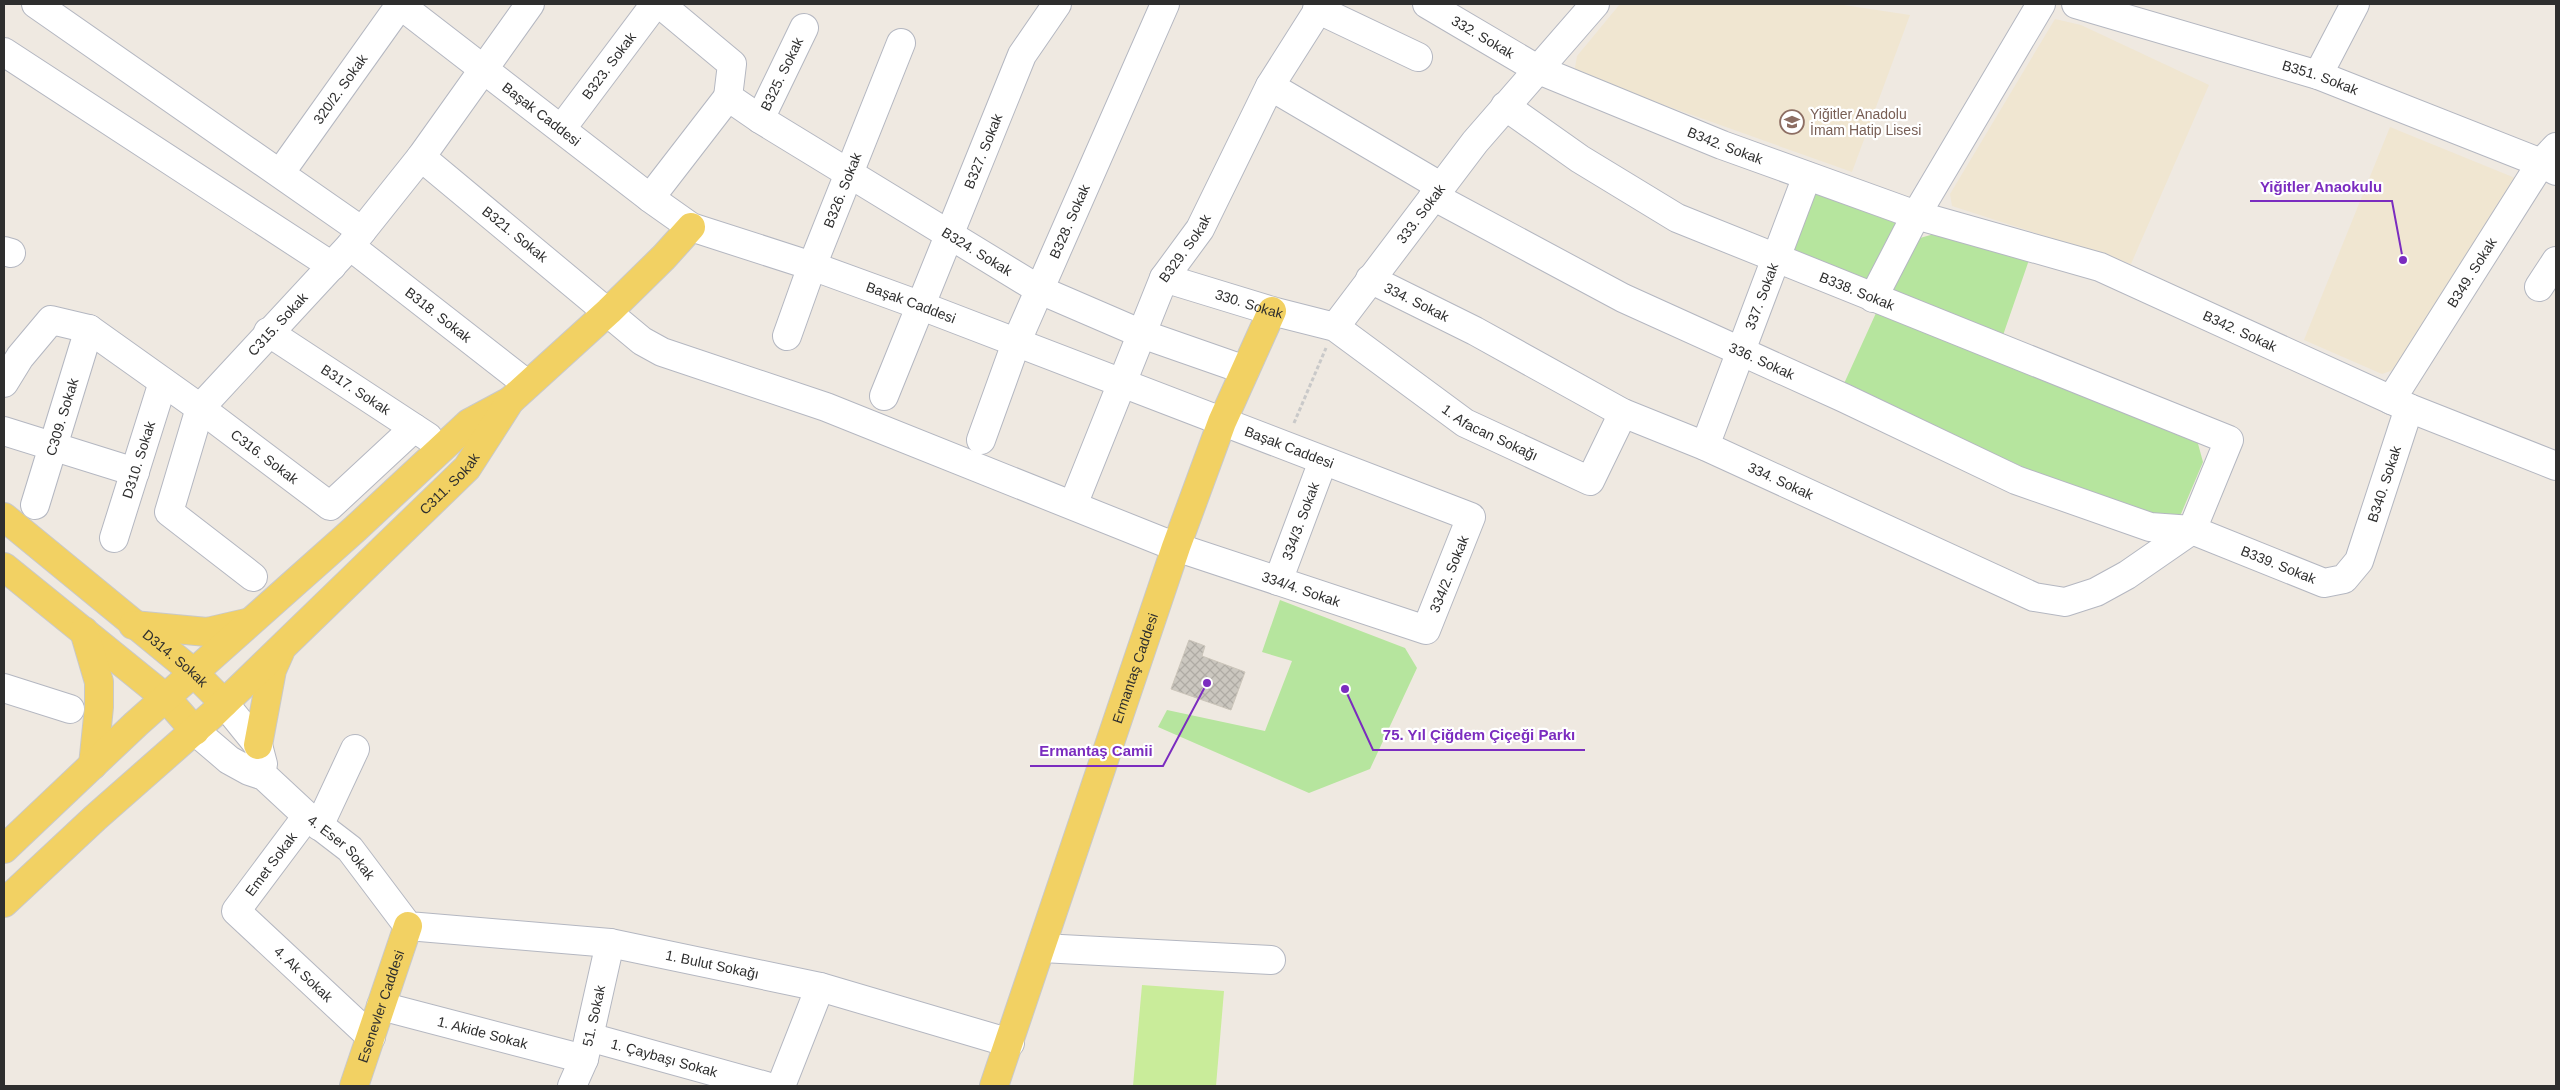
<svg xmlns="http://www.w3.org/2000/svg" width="2560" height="1090" viewBox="0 0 2560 1090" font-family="Arial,sans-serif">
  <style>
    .education { fill: #f0e6d1 }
    .grass { fill: #b6e59e }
    .pitch { fill: #c9ec9a }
    .building { fill: url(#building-cross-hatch); stroke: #cbc5ba }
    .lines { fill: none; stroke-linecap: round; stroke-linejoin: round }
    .minor-casing { stroke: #b4b7c1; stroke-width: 30 }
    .major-casing { stroke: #c9c9c9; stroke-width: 30 }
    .path { stroke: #c9c9c9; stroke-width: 3; stroke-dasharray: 4 2.5; stroke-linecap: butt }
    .minor { stroke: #fff; stroke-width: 28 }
    .major { stroke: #f2d163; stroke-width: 28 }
    .labels { text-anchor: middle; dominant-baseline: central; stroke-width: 4.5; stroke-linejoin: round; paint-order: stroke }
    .street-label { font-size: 14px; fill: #2e2e2e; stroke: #fff }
    .education-label { font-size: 14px; fill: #785e54; stroke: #fff; text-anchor: start }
    .leader { fill: none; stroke: #7b2cbf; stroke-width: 2 }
    .callout-dot { fill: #7b2cbf; stroke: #fff; stroke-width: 2 }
    .callout-label { font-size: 15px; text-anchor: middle; font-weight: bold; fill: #7b2cbf; stroke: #fff; stroke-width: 4.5; stroke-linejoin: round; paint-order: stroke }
  </style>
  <defs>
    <pattern id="building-cross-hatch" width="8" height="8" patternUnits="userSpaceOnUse" patternTransform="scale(1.25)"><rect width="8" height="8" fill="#cbc7bf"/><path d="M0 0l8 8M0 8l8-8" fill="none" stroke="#afaba4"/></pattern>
  </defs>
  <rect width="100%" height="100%" fill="#efe9e1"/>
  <path class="education" d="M1620,4H1837L1910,15L1852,172L1574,73L1577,56Z
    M2055,19L2081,25L2209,85L2131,264L1952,206L1950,194Z
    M2390,127L2520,180L2399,368L2382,374L2304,340Z"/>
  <path class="grass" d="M1812,192L1898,224L1868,283L1789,247Z
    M1934,234L2029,260L2001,341L1890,290L1913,240Z
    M1876,313L2178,429L2197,440L2203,462L2178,521L2156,525L1842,388Z
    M1280,600L1405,648L1417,668L1370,769L1309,793L1158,727L1167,710L1265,731L1292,661L1262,652Z"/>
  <path class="pitch" d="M1142,985L1224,991L1216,1086H1133Z"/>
  <path class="building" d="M1189,640L1205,646L1202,656L1245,672L1231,710L1171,689Z"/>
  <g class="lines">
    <g class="minor-casing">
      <g id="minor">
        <path d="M36,4L362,231"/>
        <path id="s1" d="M399,4L650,198L691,227L812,266L919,305L1471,517L1426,630L1176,547L826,407L662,352L642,341L421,157"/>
        <path id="s2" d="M660,4L732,64L728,97L760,119L1040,290L1142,334L1245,370"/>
        <path id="s3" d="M1427,4L1539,70L1722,145L1916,215L2100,267L2409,408L2556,466"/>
        <path id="s4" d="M2076,4L2318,75L2541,163L2556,171"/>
        <path d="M1317,9L1418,57"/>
        <path d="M4,52L332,266"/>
        <path d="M2318,75L2355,4"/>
        <path d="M1270,86L1440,186"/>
        <path id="s5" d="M760,119L804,28"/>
        <path id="s6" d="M562,128L655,4"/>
        <path id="s7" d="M281,172L400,5"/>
        <path id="s8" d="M1433,196L1623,298L1844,398L2016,480L2150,527L2192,530L2324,583L2344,579L2359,561L2409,408"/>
        <path d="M650,198L728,97"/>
        <path id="s9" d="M350,246L527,384"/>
        <path d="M4,251L11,253"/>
        <path id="s10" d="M1164,278L1272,311L1335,327L1465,423L1590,481L1623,413"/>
        <path id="s11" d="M1370,279L1475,331L1623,413L1705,446L2034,597L2065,602L2096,592L2127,575L2192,530L2229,440L1677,218L1580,159L1505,106"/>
        <path d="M2539,287L2556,261"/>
        <path d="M1873,298L1916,215L2041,4"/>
        <path id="s12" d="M1335,327L1475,142L1595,4"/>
        <path id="s13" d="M268,332L428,437"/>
        <path id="s14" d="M787,336L812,266L901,43"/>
        <path id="s15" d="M4,383L20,357L51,320L89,329L200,408L330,506L414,428"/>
        <path id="s16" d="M884,396L1022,55L1057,4"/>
        <path id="s17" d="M2391,400L2541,163L2556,147"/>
        <path d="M4,431L135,472"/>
        <path id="s18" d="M981,440L1016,343L1165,4"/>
        <path id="s19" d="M1705,446L1807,176"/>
        <path id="s20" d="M35,505L89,329"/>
        <path id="s21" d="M1073,505L1164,278L1200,229L1270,86L1322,4"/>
        <path id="s22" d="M114,538L163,382"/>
        <path id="s23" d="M253,577L169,512L200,408L350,246L421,157L530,4"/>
        <path id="s24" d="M1278,581L1323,461"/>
        <path d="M4,688L70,709"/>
        <path d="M224,703L258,745L263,764"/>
        <path id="s25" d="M195,731L229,760L249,771L264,776L307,816L350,849L408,926L610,943L820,987L1010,1043"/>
        <path id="s26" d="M307,816L236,911L371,1037"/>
        <path d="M319,826L355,749"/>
        <path d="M1042,948L1271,960"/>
        <path id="s27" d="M381,1006L584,1059"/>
        <path id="s28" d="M589,1037L766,1086"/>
        <path id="s29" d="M572,1086L584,1059L610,943"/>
        <path d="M781,1086L820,987"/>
      </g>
    </g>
    <g class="major-casing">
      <g id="major">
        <path id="s30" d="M4,517L193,672L224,703"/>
        <path d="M4,567L167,699L195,731"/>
        <path d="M133,625L207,632L246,623"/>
        <path d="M84,631L99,682V707L93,765"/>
        <path d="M258,745L272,670L280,652"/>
        <path d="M4,849L136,724L355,529L469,423L510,401"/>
        <path id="s31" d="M4,903L95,818L212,715L467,468L510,401L609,311L664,257L691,227"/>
        <path id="s32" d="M354,1086L408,926"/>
        <path id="s33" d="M994,1086L1176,547L1222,422L1272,311"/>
      </g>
    </g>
    <path class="path" d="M1294,423L1326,348"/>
    <use href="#minor" class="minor"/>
    <use href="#major" class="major"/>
  </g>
  <defs>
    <g id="school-ring" transform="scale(1.25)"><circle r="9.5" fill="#fff" stroke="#8d6e63" stroke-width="1.5"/><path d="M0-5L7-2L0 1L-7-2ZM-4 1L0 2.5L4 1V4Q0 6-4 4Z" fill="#8d6e63"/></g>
  </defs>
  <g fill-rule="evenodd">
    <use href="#school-ring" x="1792" y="122"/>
  </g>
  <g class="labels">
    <g class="street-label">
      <text stroke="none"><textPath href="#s3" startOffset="65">332. Sokak</textPath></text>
      <text stroke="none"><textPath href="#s6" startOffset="78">B323. Sokak</textPath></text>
      <text stroke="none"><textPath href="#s5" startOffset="50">B325. Sokak</textPath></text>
      <text stroke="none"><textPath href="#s4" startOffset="255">B351. Sokak</textPath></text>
      <text stroke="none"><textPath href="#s7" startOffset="102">320/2. Sokak</textPath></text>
      <text stroke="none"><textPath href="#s1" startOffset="180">Başak Caddesi</textPath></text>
      <text stroke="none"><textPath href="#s3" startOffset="331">B342. Sokak</textPath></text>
      <text stroke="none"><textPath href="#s16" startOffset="264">B327. Sokak</textPath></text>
      <text stroke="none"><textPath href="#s14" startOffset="156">B326. Sokak</textPath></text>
      <text stroke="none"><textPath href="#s12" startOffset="142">333. Sokak</textPath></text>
      <text stroke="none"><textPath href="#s18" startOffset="236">B328. Sokak</textPath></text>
      <text transform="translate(515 234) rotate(39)">B321. Sokak</text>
      <text stroke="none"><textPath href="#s21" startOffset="281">B329. Sokak</textPath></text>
      <text stroke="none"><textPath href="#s2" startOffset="420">B324. Sokak</textPath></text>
      <text stroke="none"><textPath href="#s17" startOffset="151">B349. Sokak</textPath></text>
      <text transform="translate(1857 291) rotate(22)">B338. Sokak</text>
      <text stroke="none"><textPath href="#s19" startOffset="160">337. Sokak</textPath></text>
      <text stroke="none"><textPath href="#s1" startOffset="600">Başak Caddesi</textPath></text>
      <text stroke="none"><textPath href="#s11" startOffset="52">334. Sokak</textPath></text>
      <text stroke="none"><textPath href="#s10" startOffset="89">330. Sokak</textPath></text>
      <text stroke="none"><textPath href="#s9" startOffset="112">B318. Sokak</textPath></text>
      <text stroke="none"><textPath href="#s23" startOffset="329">C315. Sokak</textPath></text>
      <text stroke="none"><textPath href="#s3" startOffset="879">B342. Sokak</textPath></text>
      <text stroke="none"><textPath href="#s8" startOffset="368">336. Sokak</textPath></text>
      <text stroke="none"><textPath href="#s13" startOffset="105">B317. Sokak</textPath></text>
      <text stroke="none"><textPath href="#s20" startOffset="92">C309. Sokak</textPath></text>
      <text stroke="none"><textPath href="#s10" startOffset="366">1. Afacan Sokağı</textPath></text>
      <text stroke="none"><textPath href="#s1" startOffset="1005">Başak Caddesi</textPath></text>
      <text stroke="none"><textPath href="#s15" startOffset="335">C316. Sokak</textPath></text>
      <text stroke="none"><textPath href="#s22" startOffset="82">D310. Sokak</textPath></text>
      <text stroke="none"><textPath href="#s11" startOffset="458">334. Sokak</textPath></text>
      <text stroke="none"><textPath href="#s31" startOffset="612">C311. Sokak</textPath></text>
      <text stroke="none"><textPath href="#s8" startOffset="1100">B340. Sokak</textPath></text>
      <text stroke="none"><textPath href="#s24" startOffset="64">334/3. Sokak</textPath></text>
      <text stroke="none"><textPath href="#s8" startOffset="926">B339. Sokak</textPath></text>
      <text transform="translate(1449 574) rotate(-68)">334/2. Sokak</text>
      <text transform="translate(1301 589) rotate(19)">334/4. Sokak</text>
      <text stroke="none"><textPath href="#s30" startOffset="222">D314. Sokak</textPath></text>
      <text stroke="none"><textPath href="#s33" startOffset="441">Ermantaş Caddesi</textPath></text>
      <text stroke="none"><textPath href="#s25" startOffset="189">4. Eser Sokak</textPath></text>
      <text transform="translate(271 864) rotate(-53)">Emet Sokak</text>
      <text stroke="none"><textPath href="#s25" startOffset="600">1. Bulut Sokağı</textPath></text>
      <text stroke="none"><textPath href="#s26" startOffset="211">4. Ak Sokak</textPath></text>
      <text stroke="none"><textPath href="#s32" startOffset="84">Esenevler Caddesi</textPath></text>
      <text stroke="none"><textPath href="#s29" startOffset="74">51. Sokak</textPath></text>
      <text stroke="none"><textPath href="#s27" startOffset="105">1. Akide Sokak</textPath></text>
      <text stroke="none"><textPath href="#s28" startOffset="78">1. Çaybaşı Sokak</textPath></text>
    </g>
    <g class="education-label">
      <text x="1810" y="114">Yiğitler Anadolu<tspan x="1810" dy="16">İmam Hatip Lisesi</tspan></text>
    </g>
  </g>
  <path class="leader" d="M2403 260L2392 201H2250M1345 689L1373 750H1585M1207 683L1163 766H1030"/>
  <g class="callout-dot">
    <circle cx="2403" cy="260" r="5"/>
    <circle cx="1345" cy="689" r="5"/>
    <circle cx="1207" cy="683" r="5"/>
  </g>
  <g class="callout-label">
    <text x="2321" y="192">Yiğitler Anaokulu</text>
    <text x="1479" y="740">75. Yıl Çiğdem Çiçeği Parkı</text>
    <text x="1096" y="756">Ermantaş Camii</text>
  </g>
  <rect width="2560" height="1090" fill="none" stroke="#2e2e2e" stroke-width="10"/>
</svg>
